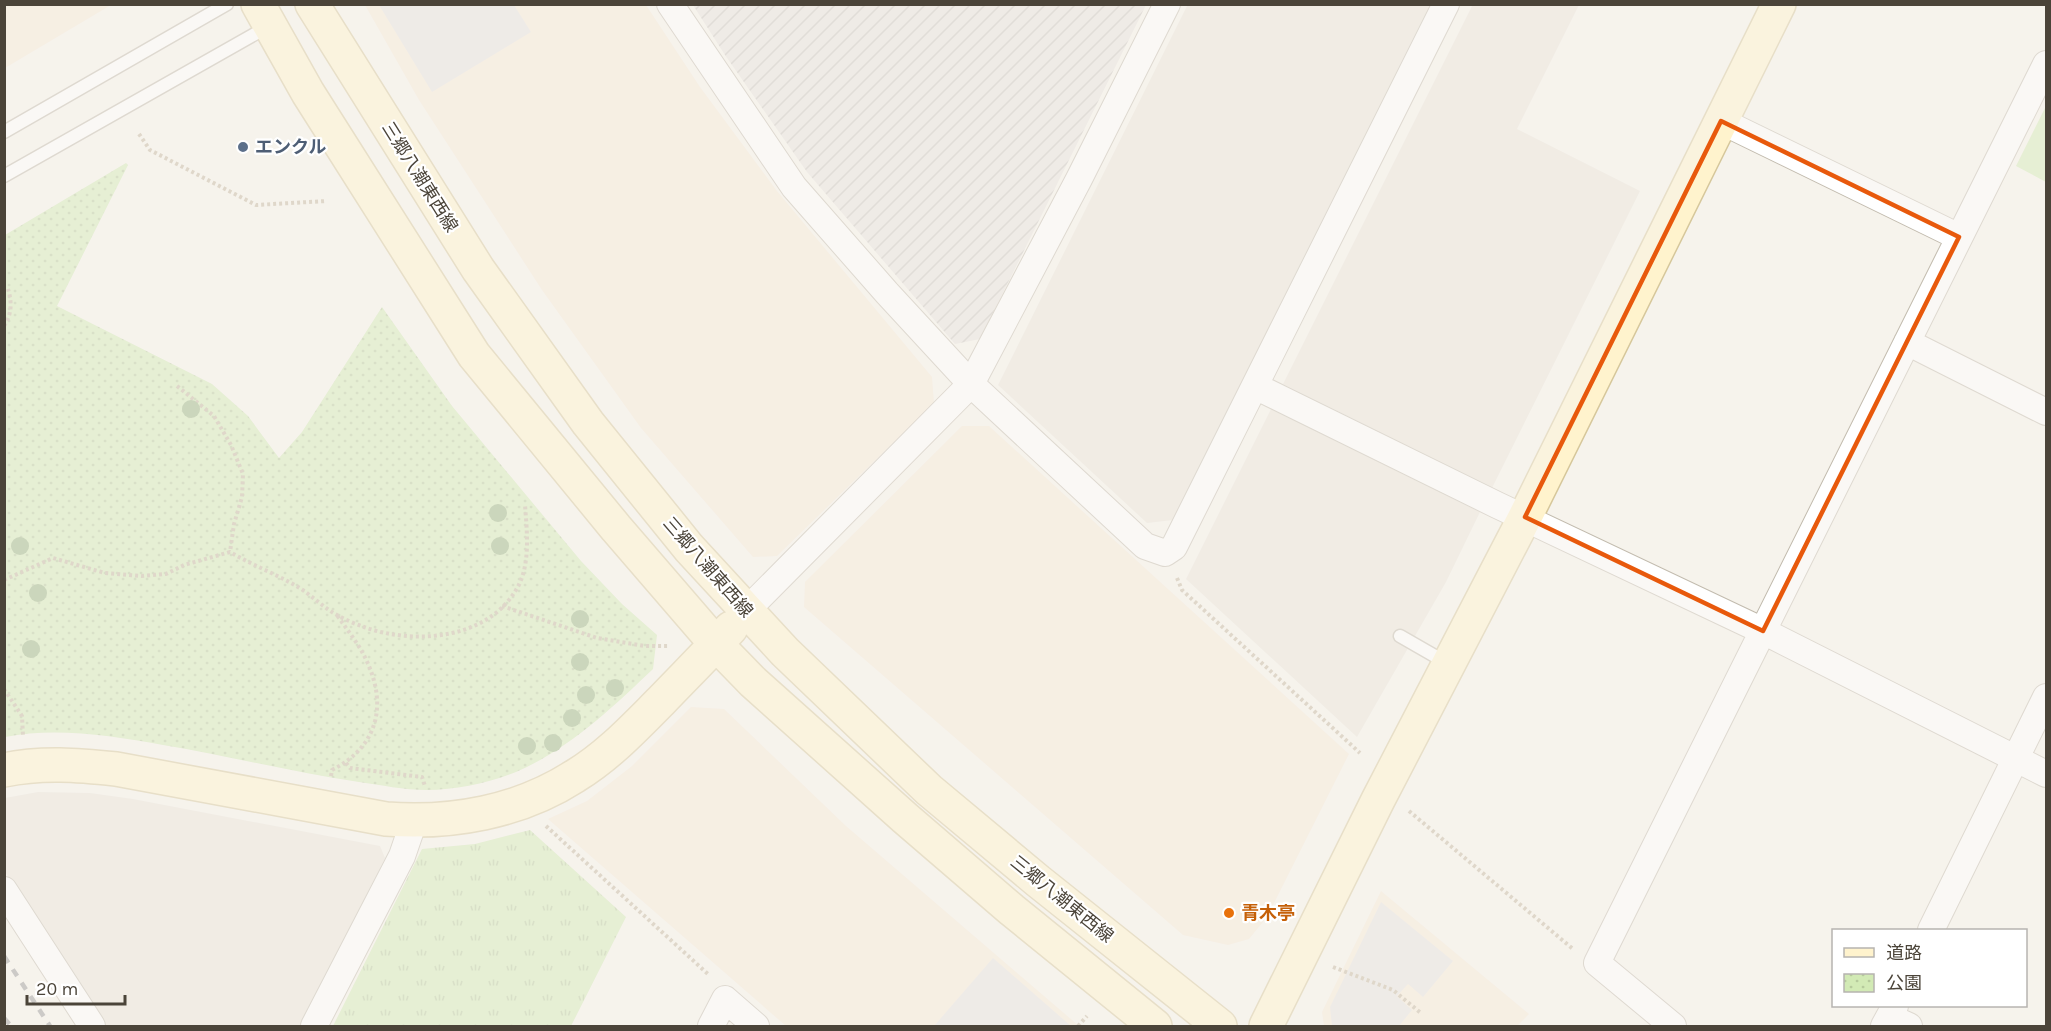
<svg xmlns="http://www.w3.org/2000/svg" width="2051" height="1031" viewBox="0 0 2051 1031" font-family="Karla,'Noto Sans JP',sans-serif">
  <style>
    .residential { fill: #eae5da }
    .commercial { fill: #f7ead8 }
    .industrial { fill: url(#industrial-furrows) }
    .grass { fill: url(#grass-tufts) }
    .park { fill: url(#park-dots) }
    .pitch { fill: #d2eab5 }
    .parking { fill: #e5e3e0 }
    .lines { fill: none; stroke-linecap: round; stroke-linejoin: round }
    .lane-casing { stroke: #c2bbae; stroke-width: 15 }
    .street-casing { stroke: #c2bbae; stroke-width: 28 }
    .secondary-casing { stroke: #d6c79b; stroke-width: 36 }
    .path { stroke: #c4b79f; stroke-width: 4; stroke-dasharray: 3 3; stroke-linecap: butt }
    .lane { stroke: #fff; stroke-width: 12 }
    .street { stroke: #fff; stroke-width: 26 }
    .secondary { stroke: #fff3cd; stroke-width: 33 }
    .rail { stroke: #9a9a9a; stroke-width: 4.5; stroke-dasharray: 8 8; stroke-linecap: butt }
    .tree { fill: #97b381 }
    .marked { fill: none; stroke: #e8590c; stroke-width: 4.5; stroke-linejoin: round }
    .service-dot { fill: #5c6f8a; stroke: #fff; stroke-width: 2 }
    .food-dot { fill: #e8710a; stroke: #fff; stroke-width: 2 }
    .labels { text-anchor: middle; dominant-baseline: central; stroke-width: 4.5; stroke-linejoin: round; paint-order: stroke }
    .service-label { font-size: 18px; font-weight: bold; fill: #4e5e75; stroke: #fff; text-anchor: start }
    .street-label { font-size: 18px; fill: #4b4439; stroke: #fff }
    .food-label { font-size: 18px; font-weight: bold; fill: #c56008; stroke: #fff; text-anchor: start }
  </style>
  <defs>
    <pattern id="industrial-furrows" width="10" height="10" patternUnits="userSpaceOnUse" patternTransform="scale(1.5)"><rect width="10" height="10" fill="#e6e2dd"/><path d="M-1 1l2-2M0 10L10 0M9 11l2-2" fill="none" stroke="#c7c3be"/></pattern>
    <pattern id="grass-tufts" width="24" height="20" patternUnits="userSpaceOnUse" patternTransform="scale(1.5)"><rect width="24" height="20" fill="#d2eab5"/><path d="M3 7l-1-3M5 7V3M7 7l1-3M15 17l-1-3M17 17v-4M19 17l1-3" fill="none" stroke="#b6ca9c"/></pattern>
    <pattern id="park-dots" width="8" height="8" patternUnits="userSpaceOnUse" patternTransform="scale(1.5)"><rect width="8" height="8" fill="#d2eab5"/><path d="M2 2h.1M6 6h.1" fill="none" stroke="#b6ca9c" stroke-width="1.8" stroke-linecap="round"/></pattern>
  </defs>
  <rect width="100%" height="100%" fill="#f6f3ec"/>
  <path class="residential" d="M1188,4L1430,5L1173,520L1147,523L998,385Z
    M1473,4L1579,5L1517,129L1640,191L1492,488L1283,384Z
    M1271,409L1480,512L1446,582L1357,737L1186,579Z
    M38,792L90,793L133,799L380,846L385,858L301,1026H104L5,872V798Z"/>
  <path class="commercial" d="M5,4H111V5L5,68Z
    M365,5H646L700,87L777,191L932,377L934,403L777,556L753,557L641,428L542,290L419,100Z
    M962,426H989L1349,754L1267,917L1249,939L1228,945L1183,935L804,607L805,582Z
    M691,707L724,709L846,826L1079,1026H786L548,819L587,801L632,766Z
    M1381,891L1529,1014L1517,1026H1324L1322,1012Z"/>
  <path class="industrial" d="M693,5H1146L980,339L955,344L807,172L725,55Z"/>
  <path class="grass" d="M530,830L626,917L571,1026H333L422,849L475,844Z"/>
  <path class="park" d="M126,163L128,165L57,306L212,384L248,416L279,458L302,432L382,307L452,406L581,561L622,604L657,635L653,669C612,708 569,749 516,772C489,783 456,790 427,790C404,790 381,785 359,782C293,772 228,756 163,745C111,736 57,727 5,737V235Z"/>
  <path class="pitch" d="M2046,106V182L2016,166Z"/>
  <path class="parking" d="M379,5H514L531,32L432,92Z
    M1381,902L1453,961L1423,997L1408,984L1397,996L1412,1010L1399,1026H1332L1330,1007Z
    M993,958L1071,1026H934Z"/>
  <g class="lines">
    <g class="lane-casing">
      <path id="lane" d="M4,132L227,4
        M4,176L269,26
        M1400,636L1447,663"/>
    </g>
    <g class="street-casing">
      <path id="street" d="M670,4L794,187L887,293L971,384L1145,546L1165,553L1174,547L1446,4
        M1721,121L1959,237
        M1907,342L2046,412
        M1255,386L1497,505L1763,631L2046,774
        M746,611L971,384L1079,179L1167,4
        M4,890L92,1026
        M1931,930L2046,697
        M1889,1017L1909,1026
        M314,1026L402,856L414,821
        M711,1026L725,999L756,1026
        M1673,1026L1597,963L2046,64
        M1884,1026L1895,1006"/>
    </g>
    <g class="secondary-casing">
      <path id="secondary" d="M258,4L308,93L474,355L616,528L716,644L753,682L905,818L1012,910L1155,1026
        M312,4L478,269L588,423L689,548L785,652L929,790L1038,881L1220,1026
        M4,770C42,762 78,765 116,769L386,819C452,824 519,812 575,776C608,756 634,728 661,701C684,677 708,653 731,628
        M1266,1026L1378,800L1525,517L1779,4"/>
    </g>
    <path class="path" d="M139,134L150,150L256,205L327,201
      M4,326C12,314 12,302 8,289
      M177,386L214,416L231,445L243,474L242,497L234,524L230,552
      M1177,578L1182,590L1360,753
      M4,580L53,558L105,573L142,576L166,574L184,565L230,552C252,565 276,574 298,587C311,595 322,606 335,614C344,619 355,624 364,627C414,645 486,640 516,590C531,566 527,532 525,505
      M502,606L597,638L644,646H669
      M4,689L22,716L23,736
      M346,763L350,768L422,777L425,786
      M331,776L332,770C383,744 388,697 361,650C354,638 345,627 337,615
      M1409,811L1573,949
      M546,826L709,975
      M1333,967L1393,990L1422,1014
      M1078,1026L1087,1016"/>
    <use href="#lane" class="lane"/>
    <use href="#street" class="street"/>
    <use href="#secondary" class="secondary"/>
    <path class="rail" d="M4,956L50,1026
      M4,1018L11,1026"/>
  </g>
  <g class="tree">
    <circle cx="191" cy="409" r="9"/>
    <circle cx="498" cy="513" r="9"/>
    <circle cx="20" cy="546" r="9"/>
    <circle cx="500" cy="546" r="9"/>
    <circle cx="38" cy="593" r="9"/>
    <circle cx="580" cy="619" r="9"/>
    <circle cx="31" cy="649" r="9"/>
    <circle cx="580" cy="662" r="9"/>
    <circle cx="615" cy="688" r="9"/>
    <circle cx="586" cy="695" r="9"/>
    <circle cx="572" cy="718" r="9"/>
    <circle cx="553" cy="743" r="9"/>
    <circle cx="527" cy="746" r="9"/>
  </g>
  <path d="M0 0H2051V1031H0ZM1721,121L1959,237L1763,631L1525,517Z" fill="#f6f3ec" fill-opacity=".55" fill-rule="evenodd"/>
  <path class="marked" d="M1721,121L1959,237L1763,631L1525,517Z"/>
  <circle class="service-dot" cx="243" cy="147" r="6"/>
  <circle class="food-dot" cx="1229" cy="913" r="6"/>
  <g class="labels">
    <g class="service-label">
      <text x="255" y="147">エンクル</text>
    </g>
    <g class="street-label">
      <text transform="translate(420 177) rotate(58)">三郷八潮東西線</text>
      <text transform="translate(708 567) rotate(49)">三郷八潮東西線</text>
      <text transform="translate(1062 899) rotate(39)">三郷八潮東西線</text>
    </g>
    <g class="food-label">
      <text x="1241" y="913">青木亭</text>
    </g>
  </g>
  <rect width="2051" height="1031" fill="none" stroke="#4b4439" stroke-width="12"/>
  <rect x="1832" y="929" width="195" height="78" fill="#ffffff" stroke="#b7b4b0" stroke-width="1.5"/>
  <rect x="1844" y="948" width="30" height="9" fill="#fff3cd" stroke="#b7b4b0" stroke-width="1.5"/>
  <text x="1886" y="959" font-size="18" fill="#4b4439">道路</text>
  <rect x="1844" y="974" width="30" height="18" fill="url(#park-dots)" stroke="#b7b4b0" stroke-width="1.5"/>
  <text x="1886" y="989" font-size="18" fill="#4b4439">公園</text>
  <path d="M27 995v9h98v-9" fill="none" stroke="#4b4439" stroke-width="3"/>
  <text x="36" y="995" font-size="18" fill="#4b4439" stroke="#ffffff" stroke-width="4.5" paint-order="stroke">20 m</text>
</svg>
